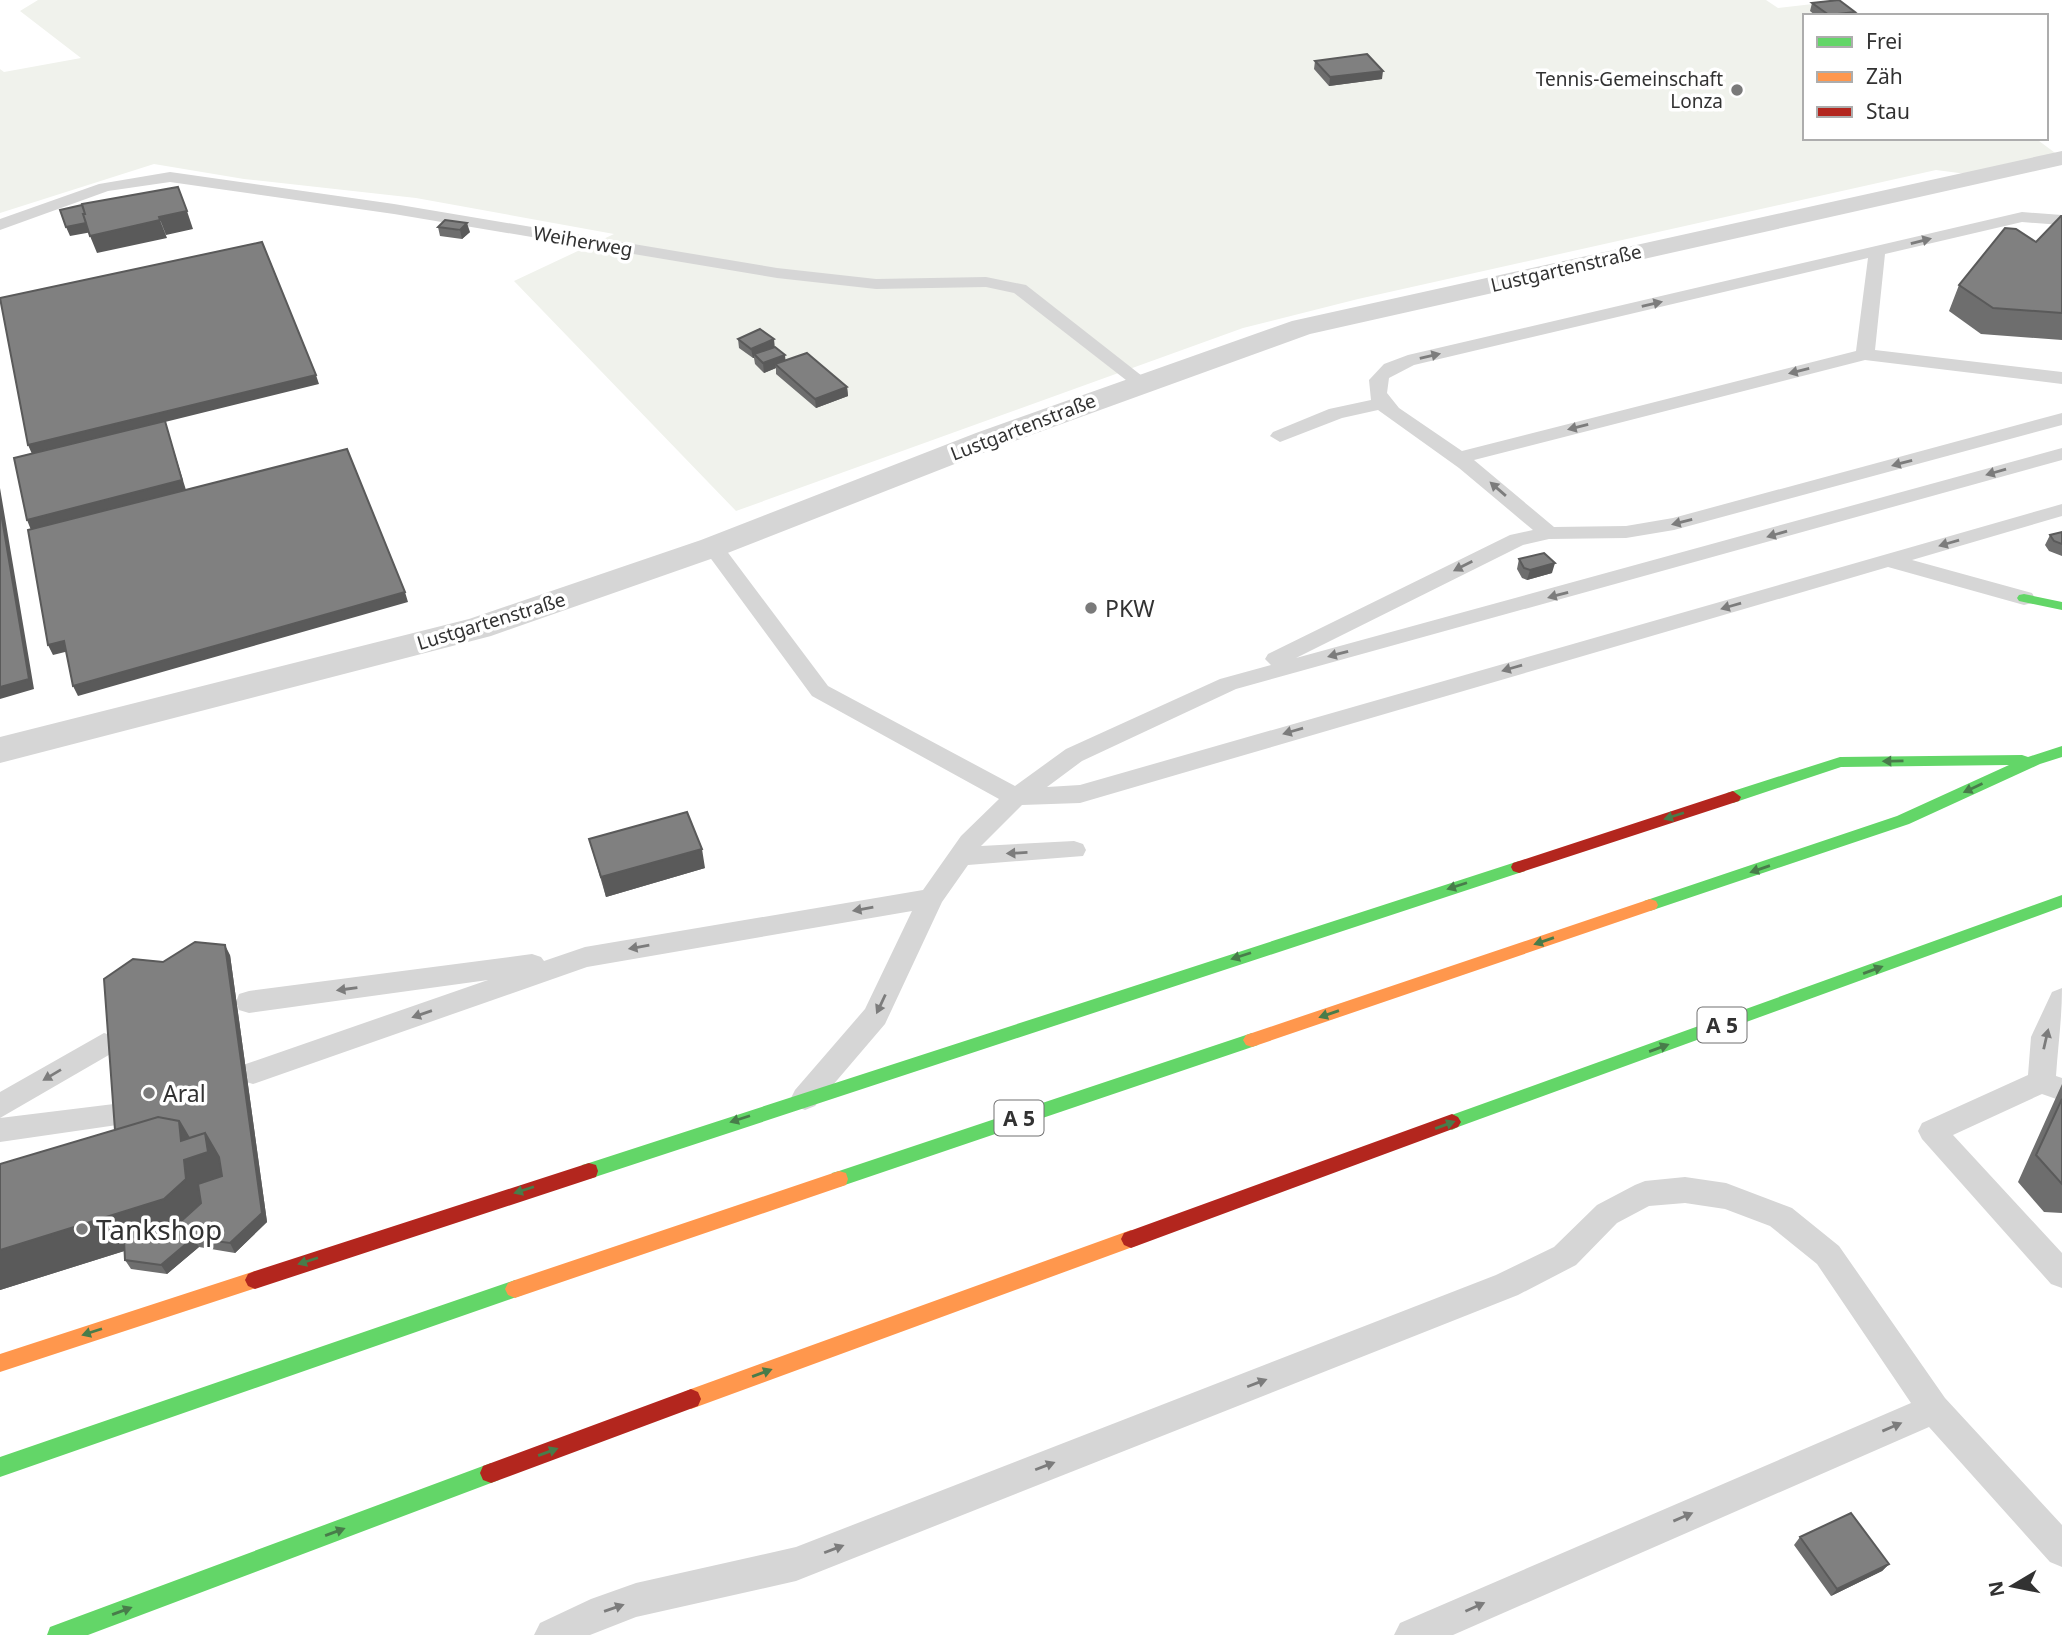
<svg xmlns="http://www.w3.org/2000/svg" width="2062" height="1635" viewBox="0 0 2062 1635" font-family="'Noto Sans',sans-serif">
  <style>
    .green { fill: #f0f2ec }
    .lines { fill: none; stroke-linecap: round; stroke-linejoin: round }
    .lane { fill: #d6d6d6; fill-rule: evenodd }
    .street { fill: #d6d6d6; fill-rule: evenodd }
    .fast { fill: #63d668; fill-rule: evenodd }
    .slow { fill: #ff974d; fill-rule: evenodd }
    .jam { fill: #b3261e; fill-rule: evenodd }
    .wall { fill: #6e6e6e }
    .shaded-wall { fill: #5a5a5a }
    .building { fill: #808080; stroke: #5a5a5a; stroke-width: 2 }
    .oneway { fill: #7c7c7c }
    .oneway2 { fill: #487c4a }
    .poi-dot { fill: #7a7a7a; stroke: #fff; stroke-width: 2.5 }
    .labels { text-anchor: middle; dominant-baseline: central; stroke-width: 7; stroke-linejoin: round; paint-order: stroke }
    .far-poi-label { font-size: 19px; fill: #323232; stroke: #fff; text-anchor: end }
    .far-street-label { font-size: 19px; fill: #323232; stroke: #fff }
    .shield { fill: #fff; stroke: #707070; stroke-width: 2 }
    .shield-label { font-size: 21px; font-weight: bold; fill: #323232 }
    .poi-label { font-size: 23px; fill: #323232; stroke: #fff; text-anchor: start }
    .near-poi-label { font-size: 28px; fill: #323232; stroke: #fff; text-anchor: start }
  </style>
  <rect width="100%" height="100%" fill="#fff"/>
  <path class="green" d="M38,0H1766L1778,8L1839,1L1860,16H1805V138H2035L2062,158L1982,176L1936,170L1358,299L1243,328L736,511L514,281L614,234L416,198L244,179L154,164L0,213V69L4,72L81,58L20,11Z"/>
  <g class="lines">
    <path class="lane" d="M170,172L394,204L777,268L876,279L986,277L1026,285L1151,383L1149,387H1135L1014,293L986,287L876,289L777,278L394,214L170,182L108,191L0,230V219L99,184Z
      M2022,212L2062,215V225L2022,222L1885,254L1875,350L2062,372V384L1865,360L1474,460L1554,527L1626,526L1673,518L2062,413V425L1674,530L1626,538L1549,539L1523,545L1296,658L2062,448V460L1236,689L1082,761L1047,787L1080,785L2062,504V516L1912,560L2032,593L2035,598L2032,603L2024,605L1888,567L1080,803L1022,805L981,846L1074,841L1083,844L1086,850L1083,856L968,865L942,902L885,1024L815,1106L805,1110L795,1106L791,1098L795,1090L865,1009L912,911L587,967L253,1084L243,1081L239,1073L243,1065L488,980L249,1013L239,1010L236,1002L239,994L249,991L532,954L541,957L544,961L585,947L923,890L961,836L999,799L812,696L706,552L703,547L706,542H720L828,686L1015,786L1066,749L1220,679L1271,665L1265,659L1268,654L1510,535L1533,530L1459,468L1378,410L1342,418L1280,442L1270,436L1273,432L1329,409L1371,400L1369,380L1384,364L1408,355ZM1868,258L1856,351L1462,451L1399,408L1387,393L1389,378L1414,365Z
      M2062,988C2062,1018 2058,1046 2056,1076L2062,1078V1101L2042,1094L1953,1135L2062,1253V1288L2051,1284L1922,1139L1918,1131L1922,1123L2028,1075L2031,1037L2052,992Z
      M104,1033L114,1036L118,1044L114,1052L0,1118V1092Z
      M114,1104L124,1108L128,1116L124,1124L0,1142V1118Z
      M1685,1177L1726,1183L1792,1208L1839,1246L1945,1398L2062,1525V1567L2050,1562L1929,1427L1453,1635H1394L1400,1623L1911,1403L1817,1264L1770,1226L1725,1209L1685,1203L1649,1206L1617,1223L1576,1265L1518,1295L796,1581L636,1617L590,1635H534L540,1623L591,1599L636,1583L796,1547L1496,1275L1554,1247L1597,1205L1635,1185L1645,1181Z"/>
    <path class="street" d="M2062,151V165L1310,334L998,447L725,554L491,636L0,763V737L469,619L701,540L976,433L1292,321Z"/>
    <path class="fast" d="M2024,594L2062,602V610L2019,601L2017,598L2019,595Z
      M2062,746V757L2040,764L1909,824L1650,911L1644,909L1642,905L1644,901L1897,816L2009,765L1841,767L1733,803L1725,797L1727,793L1840,757L2022,755L2028,757Z
      M1519,861L1525,863L1527,867L1525,871L589,1179L582,1177L580,1171L582,1165L589,1163Z
      M2062,895V907L1458,1127L1452,1130L1446,1127L1443,1122L1446,1117Z
      M1252,1033L1258,1035L1261,1040L1258,1045L839,1187L832,1185L830,1179L832,1173L839,1171Z
      M515,1280L522,1283L525,1289L522,1295L0,1477V1457Z
      M491,1463L499,1466L502,1473L499,1480L491,1483L88,1635H47L50,1627L58,1624Z"/>
    <path class="slow" d="M1650,899L1656,901L1658,905L1656,909L1252,1047L1246,1045L1243,1040L1246,1035Z
      M839,1171L846,1173L848,1179L846,1185L515,1298L508,1295L505,1289L508,1283L515,1280Z
      M1131,1230L1138,1233L1141,1239L1138,1245L691,1409L684,1406L681,1399L684,1392L691,1389Z
      M255,1271L262,1274L265,1280L262,1286L0,1372V1354Z"/>
    <path class="jam" d="M1733,791L1741,797L1739,801L1519,873L1513,871L1511,867L1513,863Z
      M1452,1114L1458,1117L1461,1122L1458,1127L1131,1248L1124,1245L1121,1239L1124,1233Z
      M589,1163L596,1165L598,1171L596,1177L255,1289L248,1286L245,1280L248,1274L255,1271Z
      M691,1389L698,1392L701,1399L698,1406L491,1483L483,1480L480,1473L483,1466L491,1463Z"/>
  </g>
  <path class="wall" d="M1812,3L1854,16H1816L1810,11Z
    M1315,61L1382,79L1329,86L1314,69Z
    M2062,216V340L1981,334L1949,311L1959,285L2036,242Z
    M438,227L470,232L462,239L440,236Z
    M738,339L775,347L785,355V361L847,387L848,396L816,408L776,374V368L764,373L755,364L754,358H753L739,348Z
    M2062,532V556L2049,551L2045,545L2050,535Z
    M1519,559L1552,573L1527,580L1522,578L1517,569Z
    M589,839L705,868L606,897Z
    M230,955L267,1222L235,1253L199,1247L167,1274L131,1269L125,1260L124,1251L0,1290V1164L115,1130L163,962Z
    M2062,1084V1213L2044,1212L2018,1182Z
    M1800,1537L1889,1564L1882,1571L1831,1596L1794,1545Z"/>
  <path class="shaded-wall" d="M1855,12L1854,16H1828L1829,15Z
    M1383,71L1382,79L1329,86L1330,77Z
    M187,211L193,229L166,235L159,217Z
    M160,220L167,238L97,253L90,236Z
    M92,221V232L70,236L66,227Z
    M467,223L470,232L462,239L460,230Z
    M774,339L775,349L754,354V358H753L751,349Z
    M785,355L786,365L775,364L776,368L764,373L763,363Z
    M316,375L319,384L165,422L186,490L31,530L27,520L32,454L28,445Z
    M847,387L848,396L816,408L815,399Z
    M0,488L34,689L0,699Z
    M1555,563L1552,573L1527,580L1530,570Z
    M405,592L408,602L78,696L73,686Z
    M64,641L69,651L53,655L48,645Z
    M702,849L705,868L606,897L601,877Z
    M225,945L230,955L267,1222L235,1253L230,1243Z
    M179,1121L205,1133L224,1166L227,1185L207,1212L185,1232L0,1290V1250L181,1141Z
    M193,1238L199,1247L167,1274L161,1265Z
    M1889,1564L1882,1571L1831,1596L1837,1589Z"/>
  <path class="building" d="M1839,0L1855,12L1829,15L1812,3Z
    M1367,54L1383,71L1330,77L1315,61Z
    M178,187L187,211L159,217L160,220L90,236L83,214H85L82,204Z
    M82,205L85,214H83L86,223L66,227L60,210Z
    M2061,216H2062V313L1993,308L1959,285L2005,228L2016,229L2036,242Z
    M445,220L467,223L460,230L438,227Z
    M262,242L316,375L28,445L0,298Z
    M760,329L774,339L751,349L738,339Z
    M775,347L785,355L763,363L754,354Z
    M807,353L847,387L815,399L775,364Z
    M165,421L182,480L27,520L14,458Z
    M347,449L405,592L73,686L64,641L48,645L28,530Z
    M0,507L29,679L0,687Z
    M2062,532V544L2054,541L2050,535Z
    M1544,553L1555,563L1530,570L1524,568L1519,559Z
    M687,812L702,849L601,877L589,839Z
    M195,942L225,945L262,1213L230,1243L193,1238L161,1265L125,1260L124,1240L179,1223L201,1203L198,1184L222,1176L219,1157L205,1133L189,1138L179,1121L158,1117L115,1130L104,979L133,959L163,962Z
    M2062,1099V1184L2036,1155Z
    M158,1117L179,1121L181,1141L205,1133L208,1152L184,1160L186,1179L164,1199L0,1250V1164Z
    M1851,1513L1889,1564L1837,1589L1800,1537Z"/>
  <defs><path id="oneway-solid" d="M-6-.8H1V-3.2L6.5 0L1 3.2V.8H-6Z" transform="scale(1.75)"/></defs>
  <g class="oneway">
    <use href="#oneway-solid" transform="translate(1921 241) rotate(-14)"/>
    <use href="#oneway-solid" transform="translate(1652 304) rotate(-13)"/>
    <use href="#oneway-solid" transform="translate(1430 356) rotate(-13)"/>
    <use href="#oneway-solid" transform="translate(1799 371) rotate(166)"/>
    <use href="#oneway-solid" transform="translate(1578 427) rotate(166)"/>
    <use href="#oneway-solid" transform="translate(1902 463) rotate(165)"/>
    <use href="#oneway-solid" transform="translate(1996 472) rotate(164)"/>
    <use href="#oneway-solid" transform="translate(1498 489) rotate(-139)"/>
    <use href="#oneway-solid" transform="translate(1682 522) rotate(166)"/>
    <use href="#oneway-solid" transform="translate(1777 534) rotate(164)"/>
    <use href="#oneway-solid" transform="translate(1949 543) rotate(164)"/>
    <use href="#oneway-solid" transform="translate(1463 566) rotate(153)"/>
    <use href="#oneway-solid" transform="translate(1558 595) rotate(165)"/>
    <use href="#oneway-solid" transform="translate(1731 606) rotate(164)"/>
    <use href="#oneway-solid" transform="translate(1338 654) rotate(165)"/>
    <use href="#oneway-solid" transform="translate(1512 668) rotate(164)"/>
    <use href="#oneway-solid" transform="translate(1293 731) rotate(164)"/>
    <use href="#oneway-solid" transform="translate(1017 853) rotate(177)"/>
    <use href="#oneway-solid" transform="translate(863 909) rotate(170)"/>
    <use href="#oneway-solid" transform="translate(639 947) rotate(170)"/>
    <use href="#oneway-solid" transform="translate(347 989) rotate(172)"/>
    <use href="#oneway-solid" transform="translate(881 1004) rotate(115)"/>
    <use href="#oneway-solid" transform="translate(422 1014) rotate(161)"/>
    <use href="#oneway-solid" transform="translate(2046 1039) rotate(-77)"/>
    <use href="#oneway-solid" transform="translate(52 1075) rotate(149)"/>
    <use href="#oneway-solid" transform="translate(1257 1383) rotate(-21)"/>
    <use href="#oneway-solid" transform="translate(1892 1427) rotate(-23)"/>
    <use href="#oneway-solid" transform="translate(1045 1466) rotate(-21)"/>
    <use href="#oneway-solid" transform="translate(1683 1517) rotate(-23)"/>
    <use href="#oneway-solid" transform="translate(834 1549) rotate(-21)"/>
    <use href="#oneway-solid" transform="translate(1475 1607) rotate(-24)"/>
    <use href="#oneway-solid" transform="translate(614 1608) rotate(-19)"/>
  </g>
  <g class="oneway2">
    <use href="#oneway-solid" transform="translate(1893 761) rotate(179)"/>
    <use href="#oneway-solid" transform="translate(1973 788) rotate(155)"/>
    <use href="#oneway-solid" transform="translate(1674 816) rotate(162)"/>
    <use href="#oneway-solid" transform="translate(1760 869) rotate(161)"/>
    <use href="#oneway-solid" transform="translate(1457 886) rotate(162)"/>
    <use href="#oneway-solid" transform="translate(1544 941) rotate(161)"/>
    <use href="#oneway-solid" transform="translate(1241 956) rotate(162)"/>
    <use href="#oneway-solid" transform="translate(1873 970) rotate(-20)"/>
    <use href="#oneway-solid" transform="translate(1329 1014) rotate(161)"/>
    <use href="#oneway-solid" transform="translate(1659 1048) rotate(-20)"/>
    <use href="#oneway-solid" transform="translate(740 1119) rotate(162)"/>
    <use href="#oneway-solid" transform="translate(1445 1125) rotate(-20)"/>
    <use href="#oneway-solid" transform="translate(524 1190) rotate(162)"/>
    <use href="#oneway-solid" transform="translate(308 1261) rotate(162)"/>
    <use href="#oneway-solid" transform="translate(92 1332) rotate(162)"/>
    <use href="#oneway-solid" transform="translate(762 1373) rotate(-20)"/>
    <use href="#oneway-solid" transform="translate(548 1452) rotate(-20)"/>
    <use href="#oneway-solid" transform="translate(335 1532) rotate(-20)"/>
    <use href="#oneway-solid" transform="translate(122 1611) rotate(-20)"/>
  </g>
  <g class="poi-dot">
    <circle cx="1737" cy="90" r="7"/>
    <circle cx="1091" cy="608" r="7"/>
    <circle cx="149" cy="1093" r="7"/>
    <circle cx="82" cy="1229" r="7"/>
  </g>
  <g class="labels">
    <g class="far-poi-label">
      <text x="1723" y="79">Tennis-Gemeinschaft<tspan x="1723" dy="22">Lonza</tspan></text>
    </g>
    <g class="far-street-label">
      <text transform="translate(583 241) rotate(10)">Weiherweg</text>
      <text transform="translate(1566 268) rotate(-13)">Lustgartenstraße</text>
      <text transform="translate(1023 427) rotate(-21)">Lustgartenstraße</text>
      <text transform="translate(491 621) rotate(-17)">Lustgartenstraße</text>
    </g>
    <g class="shield">
      <rect x="1697.5" y="1007.5" width="49" height="35" rx="5"/>
      <rect x="994.5" y="1100.5" width="49" height="35" rx="5"/>
    </g>
    <g class="shield-label">
      <text x="1722" y="1025">A 5</text>
      <text x="1019" y="1118">A 5</text>
    </g>
    <g class="poi-label">
      <text x="1105" y="608">PKW</text>
      <text x="163" y="1093">Aral</text>
    </g>
    <g class="near-poi-label">
      <text x="96" y="1229">Tankshop</text>
    </g>
  </g>
  <rect x="1803" y="14" width="245" height="126" fill="#ffffff" stroke="#adadad" stroke-width="2"/>
  <rect x="1817" y="37" width="35" height="10" fill="#63d668" stroke="#adadad" stroke-width="2"/>
  <text x="1866" y="49" font-size="21" fill="#323232">Frei</text>
  <rect x="1817" y="72" width="35" height="10" fill="#ff974d" stroke="#adadad" stroke-width="2"/>
  <text x="1866" y="84" font-size="21" fill="#323232">Zäh</text>
  <rect x="1817" y="107" width="35" height="10" fill="#b3261e" stroke="#adadad" stroke-width="2"/>
  <text x="1866" y="119" font-size="21" fill="#323232">Stau</text>
  <g transform="translate(2013 1586) rotate(260)" stroke="#ffffff" stroke-width="5" paint-order="stroke">
  <path d="M0-5L12 26L0 18L-12 26Z" fill="#323232"/>
  <text y="-10" font-size="19" font-weight="bold" text-anchor="middle" fill="#323232">N</text>
  </g>
</svg>
